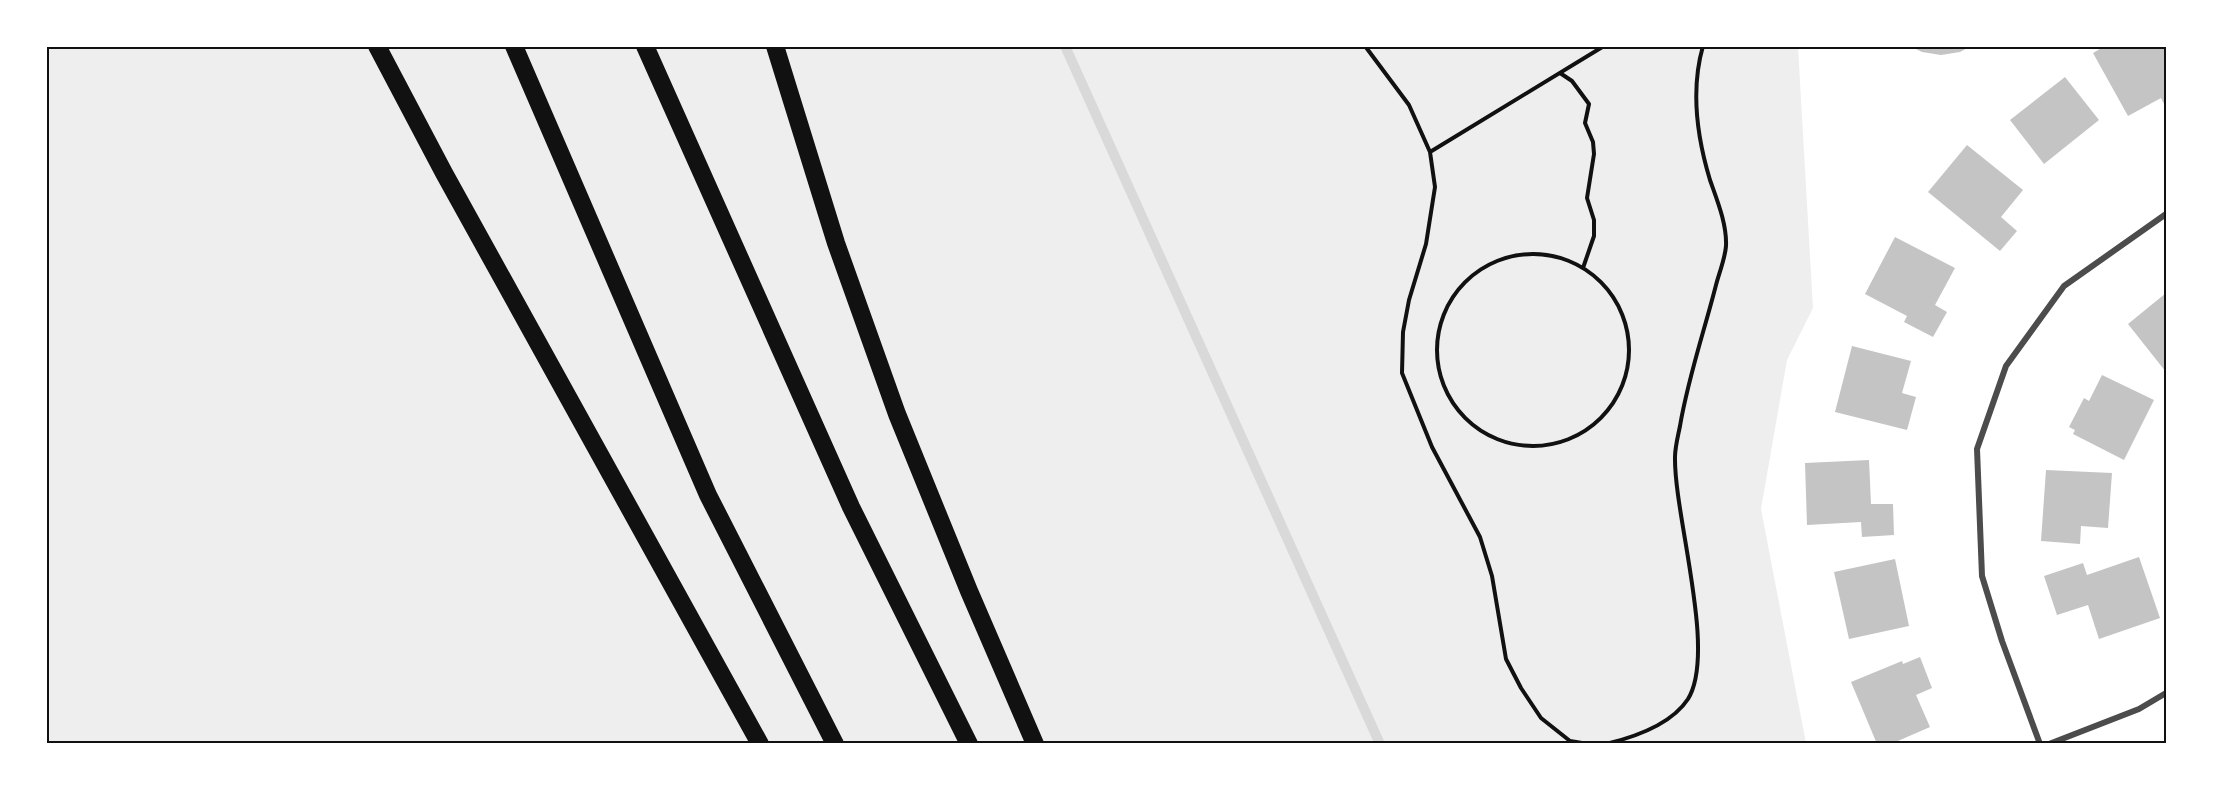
<svg xmlns="http://www.w3.org/2000/svg" width="2213" height="790" viewBox="0 0 2213 790" font-family="Jost,sans-serif">
  <style>
    .green { fill: #eee }
    .lines { fill: none; stroke-linecap: round; stroke-linejoin: round }
    .stream { stroke: #d9d9d9; stroke-width: 10 }
    .building { fill: #c4c4c4 }
    .path { stroke: #111; stroke-width: 4 }
    .minor { stroke: #4c4c4c; stroke-width: 6 }
    .motorway { stroke: #111; stroke-width: 18 }
    .neatline { fill: none; stroke: #111; stroke-width: 2 }
  </style>
  <rect width="100%" height="100%" fill="#fff"/>
  <path class="green" d="M46,47H1798L1813,308L1787,360L1761,509L1806,743H47Z"/>
  <g class="lines">
    <path class="stream" d="M1065,46L1380,744"/>
  </g>
  <path class="building" d="M1910,46H1971L1960,52L1941,55L1922,52Z
    M2105,46H2166V108L2161,98L2128,116L2093,53Z
    M2065,77L2099,120L2044,164L2010,120Z
    M1967,145L2023,190L2001,217L2017,231L2000,251L1928,192Z
    M1895,237L1955,268L1935,305L1947,312L1933,337L1904,322L1907,316L1865,294Z
    M2166,293V372L2128,324Z
    M1852,346L1911,361L1902,393L1916,397L1907,430L1835,412Z
    M2102,375L2154,400L2124,460L2073,434L2075,430L2069,427L2084,398L2089,401Z
    M1869,460L1871,504H1893L1894,535L1862,537L1861,522L1807,525L1805,463Z
    M2046,470L2112,473L2108,528L2081,526L2080,544L2041,541Z
    M2139,557L2160,618L2099,639L2088,605L2057,615L2044,576L2083,563L2087,575Z
    M1895,559L1909,626L1849,639L1834,572Z
    M1920,657L1932,688L1916,695L1930,727L1891,744H1877L1851,682L1902,661L1903,664Z"/>
  <g class="lines">
    <path class="path" d="M1365,46L1409,105L1430,152L1604,46
      M1560,73L1572,81L1589,104L1585,123L1593,142L1594,154L1587,198L1594,220V236L1583,268
      M1430,152L1435,187L1426,244L1409,300L1403,332L1402,373L1432,447L1480,537L1492,576L1506,659L1521,688L1541,718L1570,741L1588,744
      M1437 350a96 96 0 1 1 192 0a96 96 0 1 1-192 0Z
      M1606,744C1635,737 1671,725 1688,699C1717,652 1674,516 1675,457C1675,447 1678,436 1680,426C1688,378 1704,332 1716,285C1719,273 1725,259 1726,246C1727,224 1717,200 1710,180C1697,137 1690,91 1703,46"/>
    <path class="minor" d="M2040,744L2002,641L1982,576L1977,449L2006,366L2064,286L2166,214
      M2049,744L2139,709L2166,693"/>
    <path class="motorway" d="M377,46L444,173L760,744
      M514,46L708,495L835,744
      M645,46L851,507L969,744
      M775,46L836,243L897,414L969,591L1035,744"/>
  </g>
  <rect width="2213" height="790" fill="none" stroke="#ffffff" stroke-width="96"/>
  <rect x="48" y="48" width="2117" height="694" class="neatline"/>
</svg>
